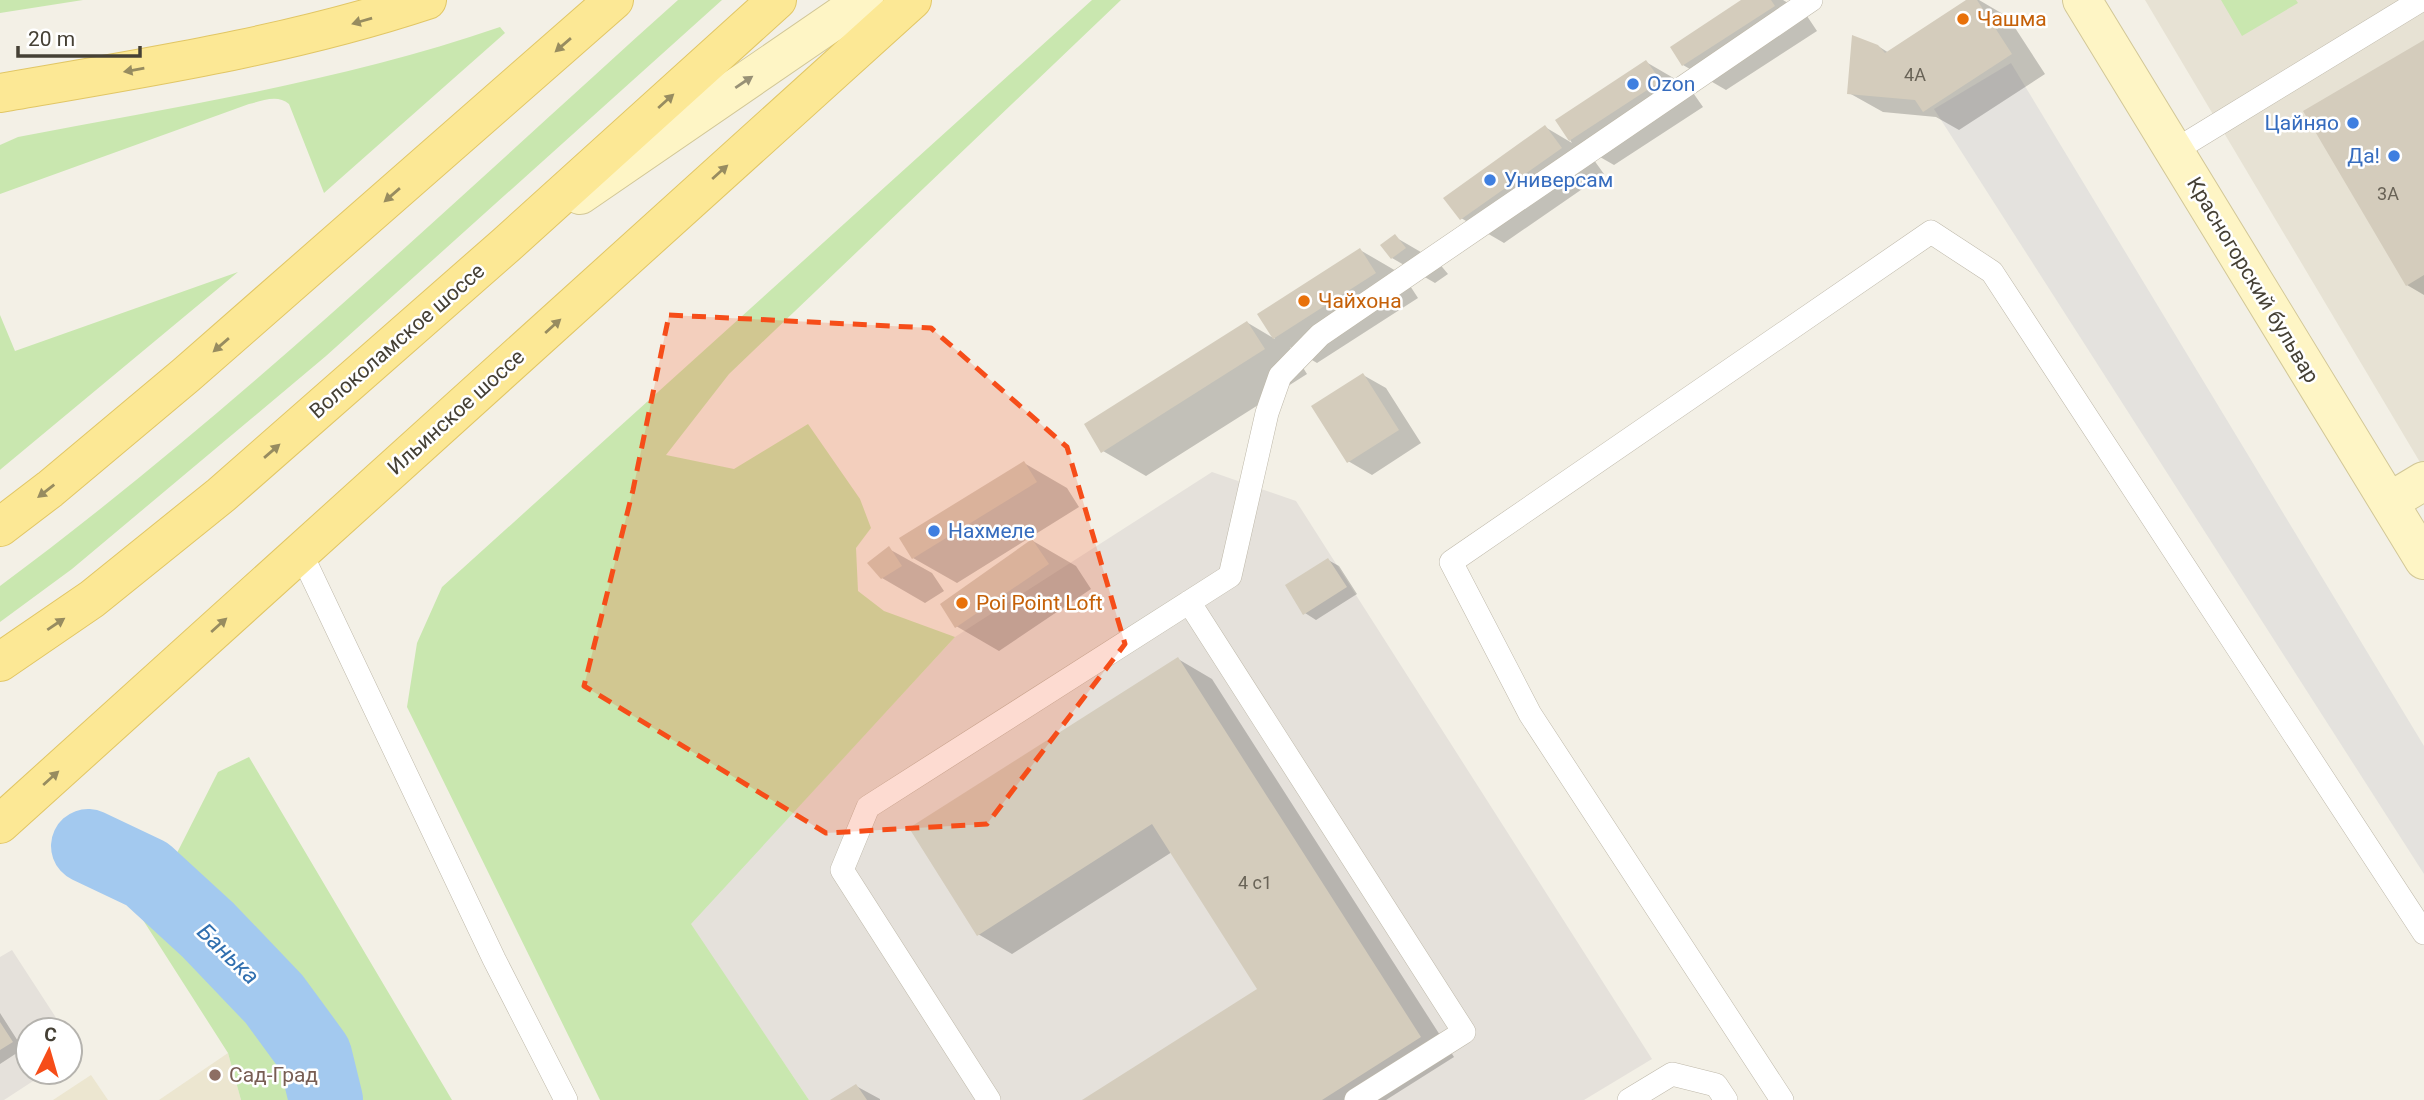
<svg xmlns="http://www.w3.org/2000/svg" width="2424" height="1100" viewBox="0 0 2424 1100" font-family="Roboto,sans-serif">
  <style>
    .residential { fill: #e7e2d4 }
    .industrial { fill: #e5e1db }
    .education { fill: #ece6d0 }
    .green { fill: #c9e7af }
    .parking { fill: #e4e2de }
    .shadow { fill: #0003 }
    .lines { fill: none; stroke-linecap: round; stroke-linejoin: round }
    .river { stroke: #a3c9ef; stroke-width: 74 }
    .building { fill: #d4ccbc }
    .lane-casing { stroke: #beb8a9; stroke-width: 24 }
    .secondary-casing { stroke: #d2c797; stroke-width: 40 }
    .primary-casing { stroke: #e1c665; stroke-width: 40 }
    .lane { stroke: #fff; stroke-width: 23 }
    .secondary { stroke: #fef5c5; stroke-width: 38 }
    .primary { stroke: #fce895; stroke-width: 38 }
    .oneway { fill: #978c60 }
    .oneway2 { fill: #989176 }
    .marked { fill: #f64d19; fill-opacity: 0.2; stroke: #f64d19; stroke-width: 5; stroke-dasharray: 14 9; stroke-linejoin: round }
    .food-dot { fill: #e8710a; stroke: #fff; stroke-width: 2.5 }
    .shop-dot { fill: #3f7fe0; stroke: #fff; stroke-width: 2.5 }
    .education-dot { fill: #8d6e63; stroke: #fff; stroke-width: 2.5 }
    .labels { text-anchor: middle; dominant-baseline: central; stroke-width: 5; stroke-linejoin: round; paint-order: stroke }
    .number-label { font-size: 18px; fill: #696357 }
    .food-label { font-size: 21px; fill: #c56008; stroke: #fff; text-anchor: start }
    .shop-label { font-size: 21px; fill: #366cbe; stroke: #fff; text-anchor: start }
    .street-label { font-size: 21px; fill: #454035; stroke: #fff }
    .education-label { font-size: 21px; fill: #785e54; stroke: #fff; text-anchor: start }
    .water-label { font-size: 23px; font-style: italic; fill: #306faf; stroke: #fff }
  </style>
  <rect width="100%" height="100%" fill="#f3f0e6"/>
  <path class="residential" d="M2145,0H2424V469Z"/>
  <path class="industrial" d="M1212,472L1296,501L1652,1059L1584,1100H809L690,924L955,637Z
    M12,950L64,1030H28V1072H47L4,1100H0V957Z"/>
  <path class="education" d="M228,1053L241,1100H159Z
    M91,1075L108,1100H53Z"/>
  <path class="green" d="M0,0H83L0,13Z
    M678,0H722L326,356L72,569L0,622V586C240,408 456,199 678,0Z
    M1092,0H1121L729,374L666,455L734,469L808,424L860,499L871,528L856,548L858,591L884,611L955,637L691,924L809,1100H600L407,707L417,643L442,587Z
    M2221,0H2296L2298,3L2242,36Z
    M500,27L505,33L324,193L289,104C277,94 263,101 249,104L0,194V145L18,137C180,106 344,81 500,27Z
    M238,272L1,469L0,470V315L15,351Z
    M249,757L452,1100H241L228,1053L143,920L218,772Z"/>
  <path class="parking" d="M2011,63L2424,746V874L1934,109Z"/>
  <path class="shadow" d="M1744,0H1783L1805,13L1817,31L1726,90L1683,65Z
    M1969,0H1979L2008,17L2045,74L1959,130L1936,117L1883,112L1849,93L1878,46L1889,53Z
    M2424,42V295L2407,285Z
    M1646,62L1689,87L1703,107L1614,165L1586,149L1604,174L1504,243L1461,218L1545,127L1572,143L1557,120Z
    M1395,237L1438,262L1448,274L1435,283L1392,258Z
    M1360,250L1403,275L1418,298L1317,363L1290,347L1307,374L1146,476L1103,451L1248,323L1275,339L1260,315Z
    M1363,375L1386,388L1421,443L1372,475L1348,461Z
    M1024,463L1067,488L1079,507L957,583L913,558Z
    M1033,541L1076,566L1091,589L999,651L956,626Z
    M889,549L932,573L944,591L925,603L882,578Z
    M1328,560L1339,566L1357,594L1316,620L1305,613Z
    M1178,659L1212,679L1454,1057L1386,1100H1085L1259,990L1172,852L1012,954L978,934Z
    M0,1013L23,1049L0,1064Z
    M856,1086L880,1099V1100H834Z"/>
  <g class="lines">
    <path class="river" d="M88,846L147,874L208,930L274,999L315,1055L326,1100"/>
  </g>
  <path class="building" d="M1741,0H1771L1775,6L1682,66L1670,47Z
    M1966,0H1977L2012,54L1923,112L1915,100L1847,94L1852,35L1878,45L1885,53Z
    M2424,40V275L2406,286L2303,111Z
    M1646,60L1661,81L1569,141L1555,120Z
    M1545,125L1562,148L1460,220L1443,198Z
    M1395,234L1406,248L1391,259L1380,245Z
    M1360,248L1376,273L1273,339L1257,314Z
    M1247,321L1265,349L1101,453L1084,424Z
    M1363,373L1399,430L1347,463L1311,406Z
    M1024,461L1037,482L912,559L899,538Z
    M1032,539L1049,564L955,628L940,604Z
    M889,546L902,566L881,579L867,563Z
    M1328,558L1347,587L1303,615L1285,585Z
    M1178,657L1421,1037L1322,1100H1082L1257,989L1152,824L977,936L909,828Z
    M0,1022L13,1042L0,1050Z
    M856,1084L867,1100H830Z"/>
  <g class="lines">
    <g class="lane-casing">
      <path id="lane" d="M2174,151L2421,0
        M300,551L494,959L566,1100
        M1189,602L1464,1032L1356,1100
        M989,1100L842,870L868,807L1230,576L1267,413L1280,376L1320,335L1811,0
        M1629,1100L1672,1074L1716,1085L1726,1100
        M1782,1100L1530,714L1451,562L1931,232L1992,272L2424,933"/>
    </g>
    <g class="secondary-casing">
      <path id="secondary" d="M2082,0L2424,560
        M580,195L864,0
        M2389,502L2424,481"/>
    </g>
    <g class="primary-casing">
      <path id="primary" d="M0,93C144,68 288,46 427,0
        M0,527L50,489L186,375L614,0
        M0,662L92,599L221,495L506,245L777,0
        M0,824L912,0"/>
    </g>
    <use href="#lane" class="lane"/>
    <use href="#secondary" class="secondary"/>
    <use href="#primary" class="primary"/>
  </g>
  <defs><path id="oneway-solid" d="M-6-.8H1V-3.2L6.5 0L1 3.2V.8H-6Z" transform="scale(1.75)"/></defs>
  <g class="oneway">
    <use href="#oneway-solid" transform="translate(362 21) rotate(164)"/>
    <use href="#oneway-solid" transform="translate(563 45) rotate(139)"/>
    <use href="#oneway-solid" transform="translate(134 70) rotate(170)"/>
    <use href="#oneway-solid" transform="translate(666 101) rotate(-42)"/>
    <use href="#oneway-solid" transform="translate(720 172) rotate(-42)"/>
    <use href="#oneway-solid" transform="translate(392 195) rotate(139)"/>
    <use href="#oneway-solid" transform="translate(553 326) rotate(-42)"/>
    <use href="#oneway-solid" transform="translate(221 345) rotate(139)"/>
    <use href="#oneway-solid" transform="translate(272 451) rotate(-41)"/>
    <use href="#oneway-solid" transform="translate(46 491) rotate(142)"/>
    <use href="#oneway-solid" transform="translate(56 624) rotate(-34)"/>
    <use href="#oneway-solid" transform="translate(219 625) rotate(-42)"/>
    <use href="#oneway-solid" transform="translate(51 778) rotate(-42)"/>
  </g>
  <use class="oneway2" href="#oneway-solid" transform="translate(744 82) rotate(-34)"/>
  <path class="marked" d="M669,315L931,328L1067,447L1125,644L987,824L826,833L584,686L633,490Z"/>
  <g class="food-dot">
    <circle cx="1963" cy="19" r="7"/>
    <circle cx="1304" cy="301" r="7"/>
    <circle cx="962" cy="603" r="7"/>
  </g>
  <g class="shop-dot">
    <circle cx="1633" cy="84" r="7"/>
    <circle cx="2353" cy="123" r="7"/>
    <circle cx="2394" cy="156" r="7"/>
    <circle cx="1490" cy="180" r="7"/>
    <circle cx="934" cy="531" r="7"/>
  </g>
  <circle class="education-dot" cx="215" cy="1075" r="7"/>
  <g class="labels">
    <g class="number-label">
      <text x="1915" y="74">4А</text>
      <text x="2388" y="193">3А</text>
      <text x="1255" y="882">4 с1</text>
    </g>
    <g class="food-label">
      <text x="1977" y="19">Чашма</text>
      <text x="1318" y="301">Чайхона</text>
      <text x="976" y="603">Poi Point Loft</text>
    </g>
    <g class="shop-label">
      <text x="1647" y="84">Ozon</text>
      <text x="2339" y="123" text-anchor="end">Цайняо</text>
      <text x="2380" y="156" text-anchor="end">Да!</text>
      <text x="1504" y="180">Универсам</text>
      <text x="948" y="531">Нахмеле</text>
    </g>
    <g class="street-label">
      <text transform="translate(2253 280) rotate(59)">Красногорский бульвар</text>
      <text transform="translate(397 341) rotate(-41)">Волоколамское шоссе</text>
      <text transform="translate(456 412) rotate(-42)">Ильинское шоссе</text>
    </g>
    <g class="education-label">
      <text x="229" y="1075">Сад-Град</text>
    </g>
    <g class="water-label">
      <text transform="translate(228 954) rotate(44)">Банька</text>
    </g>
  </g>
  <g transform="translate(49 1051) rotate(5)"><circle r="33" fill="#ffffff" stroke="#b5b3ae" stroke-width="2"/>
  <path d="M0-5L12 26L0 18L-12 26Z" fill="#f64d19"/>
  <text y="-10" font-size="19" font-weight="bold" text-anchor="middle" fill="#454035">С</text>
  </g>
  <path d="M18 46v10h122v-10" fill="none" stroke="#454035" stroke-width="3.5"/>
  <text x="28" y="46" font-size="21" fill="#454035" stroke="#ffffff" stroke-width="5" paint-order="stroke">20 m</text>
</svg>
